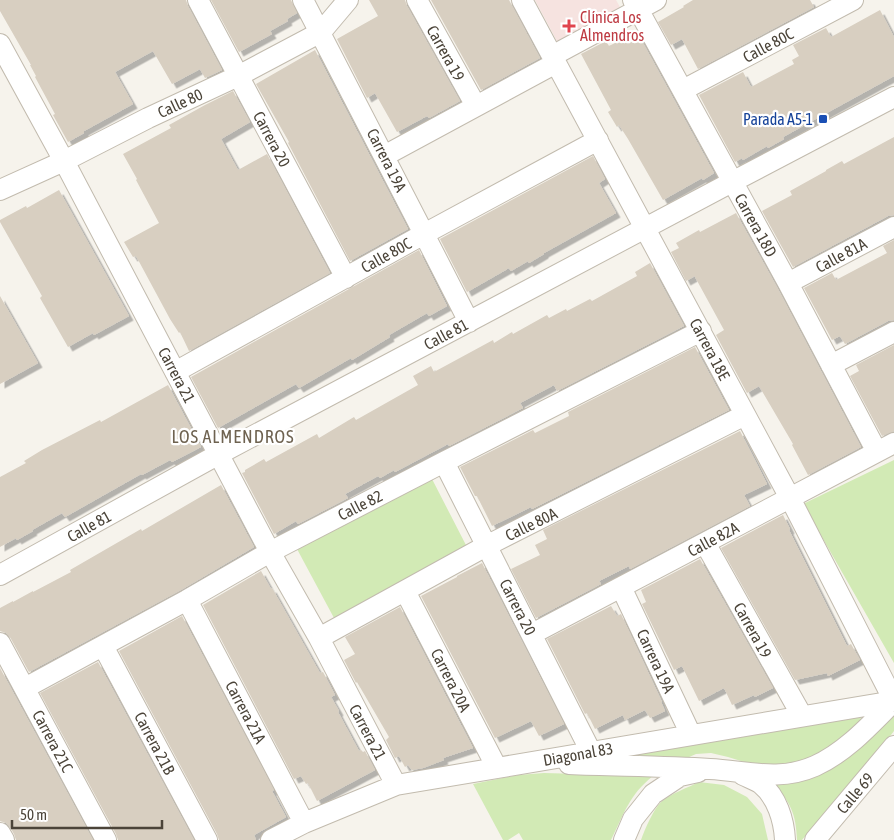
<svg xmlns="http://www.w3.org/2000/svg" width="894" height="840" viewBox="0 0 894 840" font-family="'Asap Condensed',sans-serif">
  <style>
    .medical { fill: #f6e3e0 }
    .green { fill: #d2eab5 }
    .building { fill: #d8cfc1; filter: url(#shadow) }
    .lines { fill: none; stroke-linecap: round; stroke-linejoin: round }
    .minor-casing { stroke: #c2bbae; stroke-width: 22 }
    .minor { stroke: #fff; stroke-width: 20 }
    .health-dot { fill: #e0444e; stroke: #fff; stroke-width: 2 }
    .transit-dot { fill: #1a4fb4; stroke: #fff; stroke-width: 2 }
    .labels { text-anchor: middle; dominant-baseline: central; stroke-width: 4.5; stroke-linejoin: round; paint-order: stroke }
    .health-label { font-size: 16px; fill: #be3a42; stroke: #fff; text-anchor: start }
    .street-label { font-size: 16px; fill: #4b4439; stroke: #fff }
    .transit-label { font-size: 16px; fill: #164399; stroke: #fff; text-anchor: end }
    .neighbourhood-label { font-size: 18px; letter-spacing: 1px; fill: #6e6250; stroke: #fff }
  </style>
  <defs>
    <filter id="shadow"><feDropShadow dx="4.5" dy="4.5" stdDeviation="0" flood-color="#0004"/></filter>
  </defs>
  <rect width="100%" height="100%" fill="#f6f3ec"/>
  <path class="medical" d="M535,0H616L621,9L558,43Z"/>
  <path class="green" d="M894,460V663L803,504Z
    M432,479L468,549L334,618L297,549Z
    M864,712L859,722L847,737L825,754L770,770L728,757L711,753L696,754L687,758L595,760Z
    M894,712V731L880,749L851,781L802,840H797C796,814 791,802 772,783Z
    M544,773L653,776C629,795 624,814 611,840H523L519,833L508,840H503L473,784L518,775Z
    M699,782L724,785L747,797L762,814L768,840H641C645,829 653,810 661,802C672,793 687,788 699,782Z"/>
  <path class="building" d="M0,0H186L188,6L222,70L205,78L200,69L172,84L153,51L115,72L133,104L84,131V133L68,142L53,115L55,114L35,77L36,76L30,65H31L0,11Z
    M211,0H291L297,13L287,19L288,21L270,31L272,34L239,52Z
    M369,0H405L407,6L460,101L429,118L427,116L397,132L375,93L367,98L337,39L378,16Z
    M431,0H509L540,58L481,90Z
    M693,0H810L814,7L698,69L682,39L671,45L658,22L684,7L683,6Z
    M880,10L894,37V76L783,137L784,139L768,148L767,146L743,160L742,158L735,162L699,95L743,72L751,87L794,64L792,60L799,56L793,45L826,28L831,37Z
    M637,32L714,173L703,180L702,178L663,200L628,139L619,125L617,127L608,112L611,110L581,54L606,41L609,46Z
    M315,50L408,229L350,261L288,143L289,142L256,84Z
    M233,91L250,122L221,139L238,170L267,154L330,273L189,351L180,332L179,333L170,319L136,256L133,257L124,242L159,223L136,180L137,179L123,154L171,128L169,125L205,105Z
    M894,137V215L888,216L793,267L762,211L792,195L790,191L826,171V170L842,161L844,164Z
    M593,156L605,179L599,183L616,213L544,253V254L529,263L528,261L511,271L509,268L467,292L440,239Z
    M59,190L129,316L94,335L93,333L68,347L40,298L42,296L0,222V220L26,206L27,208Z
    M736,213L778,289L861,447L808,475L792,445L793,444L759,386L747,393L716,335L724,330L695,277V276L686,281L671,252L679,248L676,243L699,230L700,232Z
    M894,240V320L888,321L845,344L840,336L832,340L804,288L832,273L836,280L887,253L883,246Z
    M419,250L447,306L429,316L427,313L389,335L390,337L352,360L351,358L299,388L296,384L218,428L191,377Z
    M650,263L684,326L557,391L554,385L520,403L523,408L449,446L448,444L395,472L394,470L380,478L378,476L345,494L348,498L298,524L296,521L274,534L242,473L245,472V470L264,459L266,462L317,434L319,438L354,417L356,420L418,385L413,376L431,366L434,372L493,340L494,343L512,332L513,334L547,315L549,318L566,309L567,311L590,299L592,301L637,276L635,272Z
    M0,296L38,363L0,384Z
    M894,345V431L882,436L850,376L859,371L856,365Z
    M695,347L729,410L532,509L531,507L492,526L477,496H475L460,467L533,430L535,433L569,416L568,412Z
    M168,385L201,447L172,462L170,460L142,475L141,474L65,517L62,513L32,530L33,531L17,540L16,538L0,547V477L26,463L24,461L42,450L100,420L101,422Z
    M740,431L767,484L744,495L750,506L630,569L629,566L599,581L601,584L536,618L511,569L540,555L535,545L547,539L543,530Z
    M221,485L254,547L181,590L29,672L10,637L6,633L0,631V608L13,601V602L33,591V592L71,572L70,570L141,529L142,531Z
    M783,515L790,529L789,530L847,646L851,644L860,660L828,676L827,673L795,680L721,548Z
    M700,559L773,688L755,697L754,695L732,705L724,688L699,701L682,666L674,670L642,604L646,602L641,590Z
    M482,563L564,724L539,736L531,721L495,738L421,596L457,577V576Z
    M261,571L271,589L272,588L320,673L323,672L335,695L331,697L339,711L338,712L359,751L361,750L363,752L365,751L375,770L317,801L308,783L306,784L301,776L294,779L203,605Z
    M611,606L617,616L621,614L662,702H661L665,711L650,718L645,710L625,720L623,715L595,729L587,713L585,714L547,639Z
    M400,607L473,748L443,758L444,760L423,768L412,770L408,765L405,767L399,756L395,758L386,740L389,737L357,682L356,683L344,660L355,654L345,637Z
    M182,616L274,790L272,791L286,817L254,835L256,840H219L217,834L119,651Z
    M98,662L194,840H118L116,834L40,693Z
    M0,668L93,840H16L14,834L10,827L6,823L0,821Z"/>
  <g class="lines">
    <g class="minor-casing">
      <path id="minor" d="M198,0L346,278
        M303,0L424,234L469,322
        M417,0L476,106
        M522,0L790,498L894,701
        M633,0L788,283L877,452
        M0,44L64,161L270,552L319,638L396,785
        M552,56L656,0
        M683,90L853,0
        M384,156L556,63
        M0,190L64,161L148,118L238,76L321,32L348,0
        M788,283L894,227
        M831,365L894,332
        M175,372L424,234L598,140
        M444,462L591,752
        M705,543L802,716
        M0,575L219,454L732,182L894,97
        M621,587L691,735
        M405,591L497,768
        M187,600L304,823
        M532,634L894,443
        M319,638L486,546L745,415
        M0,643L106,840
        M103,646L207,840
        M25,688L187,600L270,552L444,462L701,331
        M569,764C616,766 663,766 710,769C747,771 779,782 815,766C846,752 870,725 894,701
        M743,775C749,778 756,780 761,784C777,797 784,820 785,840
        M0,833L4,840
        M271,840L304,823L396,785L894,701
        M624,840L633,819L653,794L680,776L698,772
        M815,840L894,746"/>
    </g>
    <use href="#minor" class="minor"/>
  </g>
  <path class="health-dot" d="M566.5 18.5h5v5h5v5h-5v5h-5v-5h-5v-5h5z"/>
  <rect class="transit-dot" x="818" y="114" width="10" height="10" rx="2.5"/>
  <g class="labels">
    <g class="health-label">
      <text x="580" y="17">Clínica Los<tspan x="580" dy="18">Almendros</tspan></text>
    </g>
    <g class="street-label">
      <text transform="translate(768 45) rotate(-28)">Calle 80C</text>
      <text transform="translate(446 53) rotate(61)">Carrera 19</text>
      <text transform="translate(180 103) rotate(-25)">Calle 80</text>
      <text transform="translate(272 139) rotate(62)">Carrera 20</text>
      <text transform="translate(387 160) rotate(63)">Carrera 19A</text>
      <text transform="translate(756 225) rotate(61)">Carrera 18D</text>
      <text transform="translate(386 255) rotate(-29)">Calle 80C</text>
      <text transform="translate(841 255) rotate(-28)">Calle 81A</text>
      <text transform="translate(446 334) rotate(-28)">Calle 81</text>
      <text transform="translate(710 349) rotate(62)">Carrera 18E</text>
      <text transform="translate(177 375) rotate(62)">Carrera 21</text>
      <text transform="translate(360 505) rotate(-27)">Calle 82</text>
      <text transform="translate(531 524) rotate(-26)">Calle 80A</text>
      <text transform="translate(89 526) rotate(-29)">Calle 81</text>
      <text transform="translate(713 539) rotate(-28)">Calle 82A</text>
      <text transform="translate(518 607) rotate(63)">Carrera 20</text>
      <text transform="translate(753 630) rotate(61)">Carrera 19</text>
      <text transform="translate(656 661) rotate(65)">Carrera 19A</text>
      <text transform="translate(451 680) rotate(63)">Carrera 20A</text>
      <text transform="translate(246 712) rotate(62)">Carrera 21A</text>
      <text transform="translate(368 732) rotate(62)">Carrera 21</text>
      <text transform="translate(53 741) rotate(62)">Carrera 21C</text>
      <text transform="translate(155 743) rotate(62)">Carrera 21B</text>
      <text transform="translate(578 754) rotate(-10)">Diagonal 83</text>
      <text transform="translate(855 793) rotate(-50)">Calle 69</text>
    </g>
    <g class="transit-label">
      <text x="813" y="119">Parada A5-1</text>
    </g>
    <g class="neighbourhood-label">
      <text x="233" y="436">LOS ALMENDROS</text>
    </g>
  </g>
  <path d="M12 820v8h150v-8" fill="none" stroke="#4b4439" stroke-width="2.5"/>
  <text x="20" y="820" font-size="15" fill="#4b4439" stroke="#ffffff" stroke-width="4" paint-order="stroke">50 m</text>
</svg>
